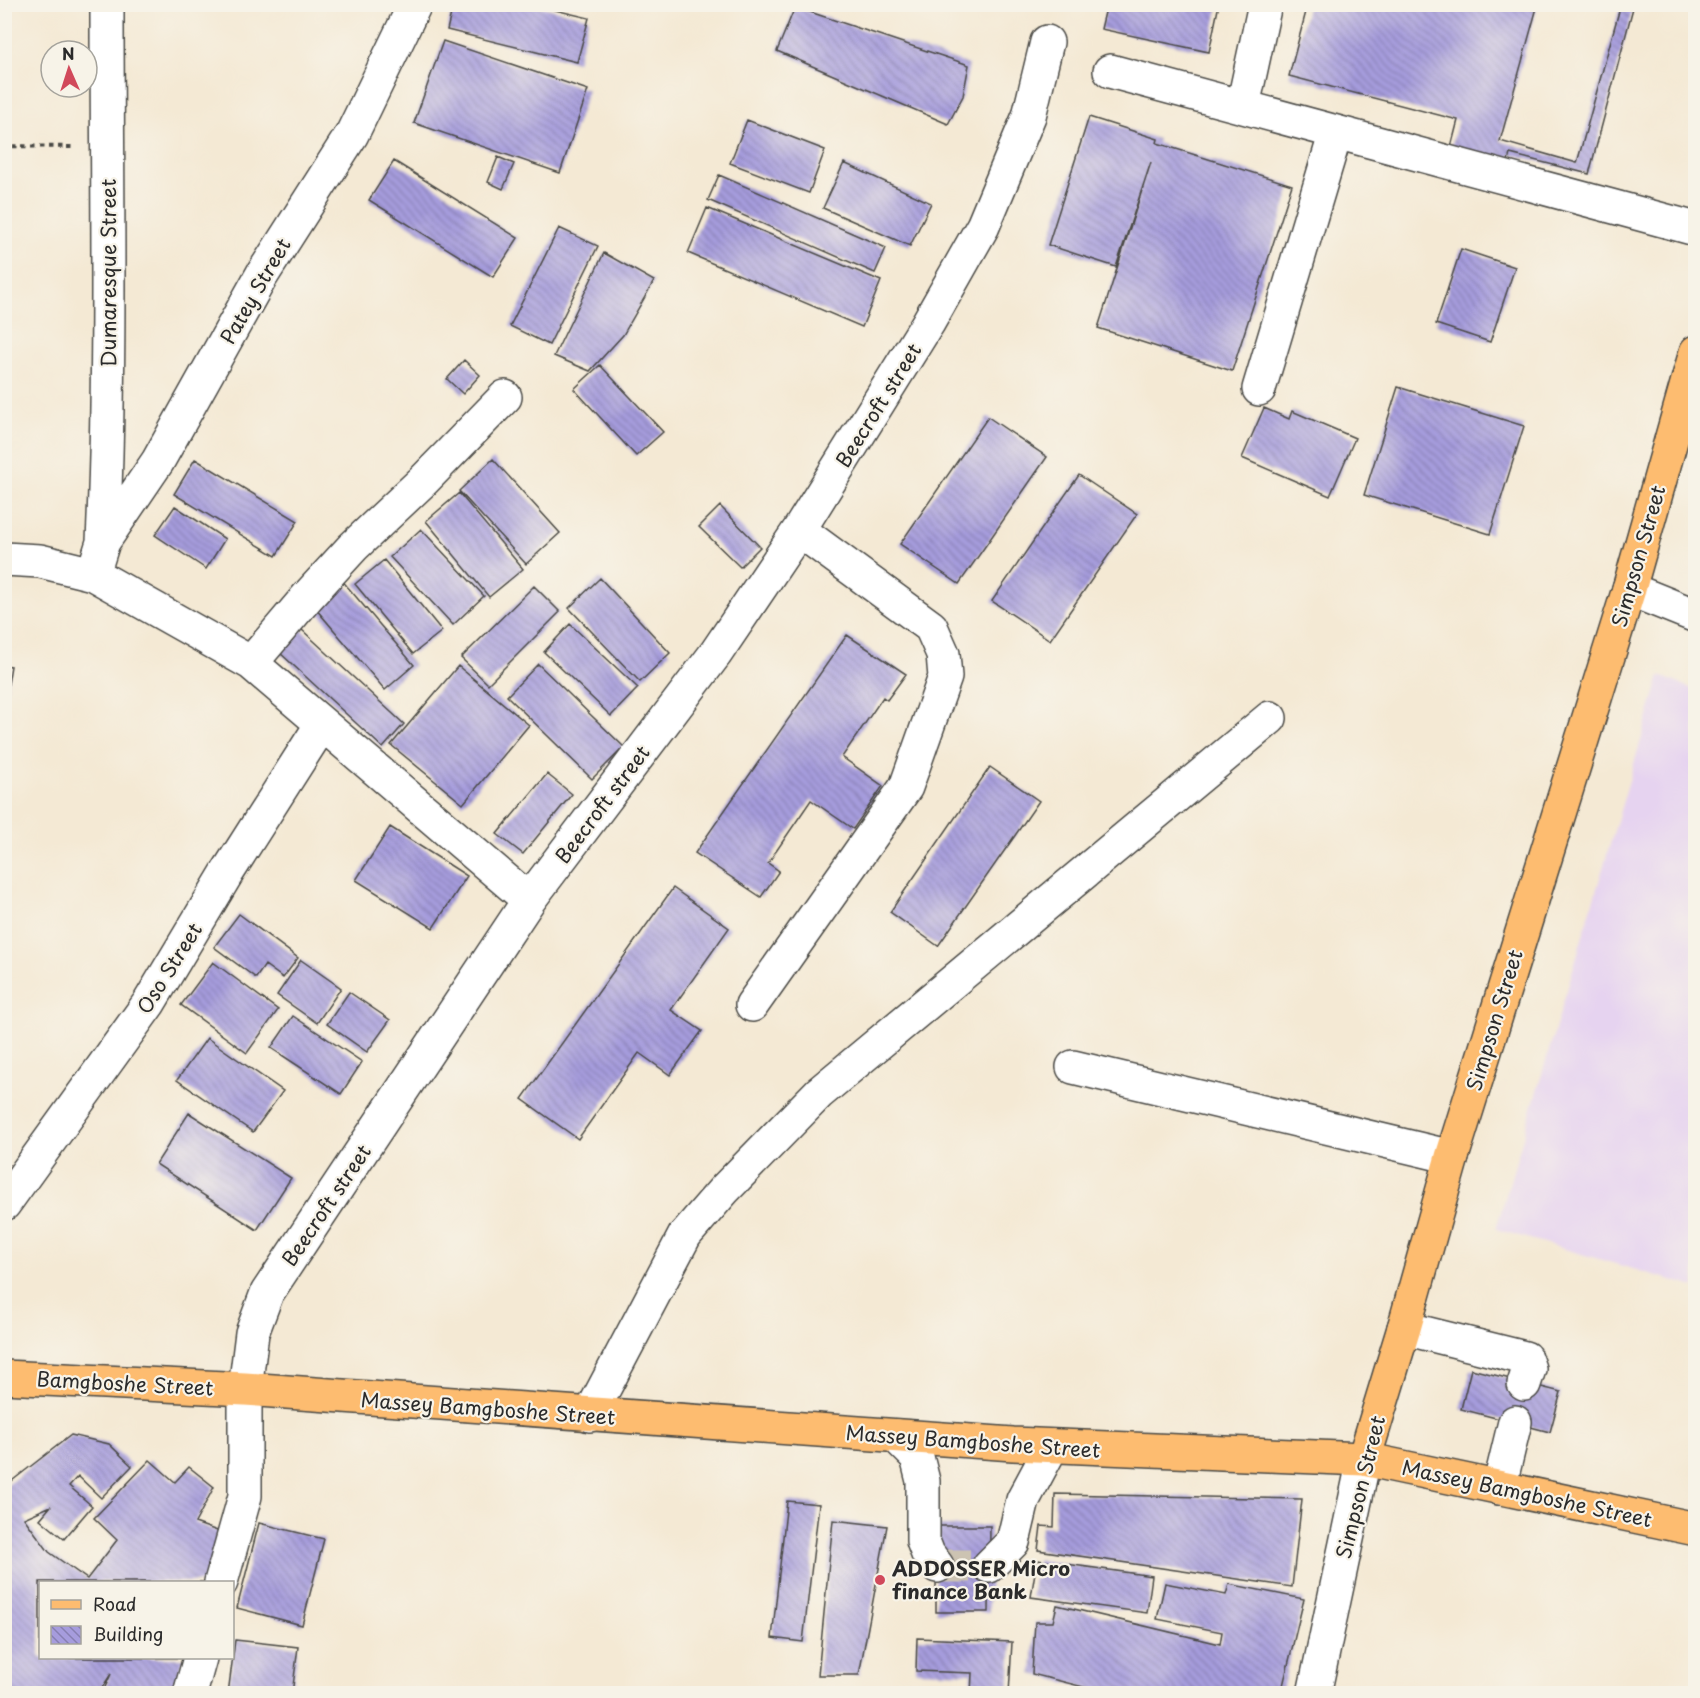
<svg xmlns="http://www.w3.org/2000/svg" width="1700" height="1698" viewBox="0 0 1700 1698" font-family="'Playpen Sans',sans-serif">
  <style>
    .built { fill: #e6d3f0 }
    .building { fill: url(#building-back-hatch) }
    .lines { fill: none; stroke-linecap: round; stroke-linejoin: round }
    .minor-tunnel { stroke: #ccc3b2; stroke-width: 33; stroke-dasharray: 33 16; stroke-linecap: butt }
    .minor-casing { stroke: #494844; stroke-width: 36 }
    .major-casing { stroke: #494844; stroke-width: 36 }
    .path { stroke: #494844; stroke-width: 4; stroke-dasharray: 4.5 4.5; stroke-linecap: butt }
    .minor { stroke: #fff; stroke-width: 33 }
    .major { stroke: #fdbc70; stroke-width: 33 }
    .poi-dot { fill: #d1495b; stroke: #f7f3e8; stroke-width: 2 }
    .labels { text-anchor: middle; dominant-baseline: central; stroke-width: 4.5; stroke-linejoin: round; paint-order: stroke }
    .street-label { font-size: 20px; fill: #2b2b2b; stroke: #f7f3e8 }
    .poi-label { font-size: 20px; font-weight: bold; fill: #2b2b2b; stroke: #f7f3e8; text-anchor: start }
  </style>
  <defs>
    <pattern id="building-back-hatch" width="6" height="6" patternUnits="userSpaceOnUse" patternTransform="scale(1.5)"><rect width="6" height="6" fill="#a69cdd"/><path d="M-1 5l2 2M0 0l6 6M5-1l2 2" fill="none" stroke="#877fb3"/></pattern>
  </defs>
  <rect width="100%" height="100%" fill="#f7f3e8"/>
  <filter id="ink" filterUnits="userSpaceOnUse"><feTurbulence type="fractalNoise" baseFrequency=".0167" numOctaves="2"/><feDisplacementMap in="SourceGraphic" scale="12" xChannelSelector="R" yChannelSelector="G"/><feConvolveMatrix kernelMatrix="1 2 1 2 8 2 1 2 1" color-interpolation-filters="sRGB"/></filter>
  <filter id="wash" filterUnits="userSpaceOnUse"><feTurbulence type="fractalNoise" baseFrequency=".008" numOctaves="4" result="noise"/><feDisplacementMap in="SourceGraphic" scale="24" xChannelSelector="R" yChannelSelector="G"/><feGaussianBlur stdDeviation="1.35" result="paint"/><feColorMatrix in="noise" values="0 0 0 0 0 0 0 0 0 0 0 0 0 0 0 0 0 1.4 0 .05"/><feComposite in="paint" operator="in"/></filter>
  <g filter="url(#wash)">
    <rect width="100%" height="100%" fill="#f4e9d4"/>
    <path class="built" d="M1660,676L1695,690V1287L1496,1229Z"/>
    <g id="blocks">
      <path class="building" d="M1107,4H1219L1209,52L1101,29Z
        M1308,4H1538L1500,141L1577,163L1621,4H1634L1589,174L1510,154L1507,165L1450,151L1458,120L1289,76Z
        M453,5H534L589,18L577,62L447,30Z
        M795,7L969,65L963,96L948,124L777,51Z
        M443,41L588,90L560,173L414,123Z
        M1089,117L1158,139L1157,143L1292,185L1232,371L1098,328L1151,162L1116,267L1048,245Z
        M747,120L825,150L809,193L730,163Z
        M498,157L514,164L503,189L488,182Z
        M394,161L518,238L493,277L369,200Z
        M844,163L931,203L910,246L823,208Z
        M719,175L886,248L875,273L708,200Z
        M707,208L881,281L862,327L688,253Z
        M559,228L598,246L549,345L510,326Z
        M1461,249L1515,267L1490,342L1436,324Z
        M604,253L654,281L623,335L590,371L554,356Z
        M464,360L480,375L463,394L447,379Z
        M600,365L663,432L636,456L574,389Z
        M1398,387L1524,426L1490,534L1364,495Z
        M1264,408L1289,419L1292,411L1355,438L1330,496L1242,458Z
        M988,417L1047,457L959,584L900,544Z
        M195,459L298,521L276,556L174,494Z
        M493,459L560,533L526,564L459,491Z
        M1079,475L1137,514L1050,640L992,601Z
        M459,493L523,569L489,597L426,521Z
        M175,506L225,539L206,569L155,535Z
        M720,506L760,547L740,567L699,527Z
        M421,529L484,596L453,625L390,557Z
        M384,560L442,631L413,654L355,584Z
        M340,578L414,665L385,690L310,602Z
        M600,578L670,653L640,682L569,608Z
        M534,586L560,612L488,684L461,658Z
        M570,624L638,688L611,716L544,652Z
        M301,629L404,724L383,748L279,652Z
        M847,635L906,674L887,700L883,697L842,757L883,786L853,829L811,800L768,863L779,871L761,897L695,853Z
        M538,664L624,747L592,779L507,696Z
        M4,665L11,666L6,696H4Z
        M458,666L529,725L463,804L391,745Z
        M990,767L1039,801L938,946L890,912Z
        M547,774L572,794L523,854L497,834Z
        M390,827L467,876L433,928L356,880Z
        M673,888L729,928L671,1010L702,1031L670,1075L639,1053L578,1139L522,1099Z
        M239,914L298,958L283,978L265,965L256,978L214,947Z
        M301,960L341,988L317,1023L277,995Z
        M213,962L278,1010L247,1053L181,1005Z
        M349,992L390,1020L367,1052L327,1024Z
        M293,1016L362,1062L341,1094L271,1048Z
        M207,1038L283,1091L253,1132L177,1080Z
        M189,1113L291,1178L257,1230L156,1164Z
        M1471,1369L1561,1392L1550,1432L1461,1409Z
        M71,1435L109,1444L132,1466L101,1498L78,1476L69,1486L92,1506L64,1539L40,1519L51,1506L24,1518L49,1552L87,1579L117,1540L94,1518L150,1460L175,1482L189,1467L214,1487L195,1523L223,1533L207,1582H40V1658H184L172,1694H102L111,1674L98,1694H4V1487Z
        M1055,1494L1302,1499L1292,1587L1038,1550L1041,1526L1054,1527Z
        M787,1501L819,1504L803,1642L772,1638Z
        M833,1520L887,1526L859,1675H818Z
        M259,1523L324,1539L302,1625L237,1608Z
        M936,1526H990L989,1612H936Z
        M1037,1560L1152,1576L1147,1613L1031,1597Z
        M1165,1583L1226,1595L1229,1584L1304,1599L1281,1694H1111L1032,1674L1035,1622H1053L1057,1605L1220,1644L1222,1632L1157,1619Z
        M917,1638L1012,1642L1009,1694H971L972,1673L916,1671Z
        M235,1640L298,1647L292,1694H228Z"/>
    </g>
  </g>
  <g filter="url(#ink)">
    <use href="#blocks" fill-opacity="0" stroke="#494844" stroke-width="1.5"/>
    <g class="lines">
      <path class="minor-tunnel" d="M937,1566H989"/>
      <g class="minor-casing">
        <path id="minor" d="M1110,71L1696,229
          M1243,106L1265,4
          M1259,389L1336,132
          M103,542C111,363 107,184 107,4
          M4,559L40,561L93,574L251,663L529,900
          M93,574L103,542L158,461L262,275L352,134L415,4
          M1629,589L1696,616
          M251,663L308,596L353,547L424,480L505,397
          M752,1005L906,787L945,677L943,654L931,627L799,530
          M1073,1067L1452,1157
          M4,1204L149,1003L227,873L322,724
          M1404,1328L1525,1358L1529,1369L1524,1384
          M590,1415L685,1235L724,1190L819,1093L1270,718
          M896,1436L917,1457L923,1481V1541L928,1554L937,1566
          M1499,1488L1515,1422
          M989,1566L1013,1542L1023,1500L1052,1446
          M221,1582L245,1496V1389L252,1333L267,1293L529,900L716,653L799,530L928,323L983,226L1029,116L1047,42
          M190,1694L200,1658
          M1314,1694L1364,1459"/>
      </g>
      <g class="major-casing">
        <path id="major" d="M4,1377L245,1389L1013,1444L1364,1459L1696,1529
          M1364,1459L1404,1328L1452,1157L1629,589L1696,352"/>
      </g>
      <path class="path" d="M4,146L74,147"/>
      <use href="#minor" class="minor"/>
      <use href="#major" class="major"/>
    </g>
  </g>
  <circle class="poi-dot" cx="880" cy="1580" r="6"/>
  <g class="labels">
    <g class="street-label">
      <text transform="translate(108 273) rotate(-90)">Dumaresque Street</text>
      <text transform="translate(255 291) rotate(-60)">Patey Street</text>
      <text transform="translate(878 405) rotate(-58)">Beecroft street</text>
      <text transform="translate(1638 556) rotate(-74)">Simpson Street</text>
      <text transform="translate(602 804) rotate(-53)">Beecroft street</text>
      <text transform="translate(169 968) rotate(-58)">Oso Street</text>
      <text transform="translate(1494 1020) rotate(-73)">Simpson Street</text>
      <text transform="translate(326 1205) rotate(-56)">Beecroft street</text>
      <text transform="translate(125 1383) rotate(3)">Bamgboshe Street</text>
      <text transform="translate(488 1408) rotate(4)">Massey Bamgboshe Street</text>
      <text transform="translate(973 1441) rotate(4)">Massey Bamgboshe Street</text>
      <text transform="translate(1360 1487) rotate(-76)">Simpson Street</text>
      <text transform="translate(1527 1493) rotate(12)">Massey Bamgboshe Street</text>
    </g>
    <g class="poi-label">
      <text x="892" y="1568">ADDOSSER Micro<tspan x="892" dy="23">finance Bank</tspan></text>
    </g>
  </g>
  <rect width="1700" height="1698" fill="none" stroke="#f7f3e8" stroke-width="24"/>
  <rect x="39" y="1581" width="195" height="78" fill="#f7f3e8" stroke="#a5a39c" stroke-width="1.5"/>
  <rect x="51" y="1600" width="30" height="9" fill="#fdbc70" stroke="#a5a39c" stroke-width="1.5"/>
  <text x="93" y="1611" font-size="18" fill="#2b2b2b">Road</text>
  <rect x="51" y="1626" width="30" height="18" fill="url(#building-back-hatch)" stroke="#a5a39c" stroke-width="1.5"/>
  <text x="93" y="1641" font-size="18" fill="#2b2b2b">Building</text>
  <g transform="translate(69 69) rotate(357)"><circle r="28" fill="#f7f3e8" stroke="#a5a39c" stroke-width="1.5"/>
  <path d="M0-4.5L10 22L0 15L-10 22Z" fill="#d1495b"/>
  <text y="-9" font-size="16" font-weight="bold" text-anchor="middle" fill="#2b2b2b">N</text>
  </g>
</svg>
